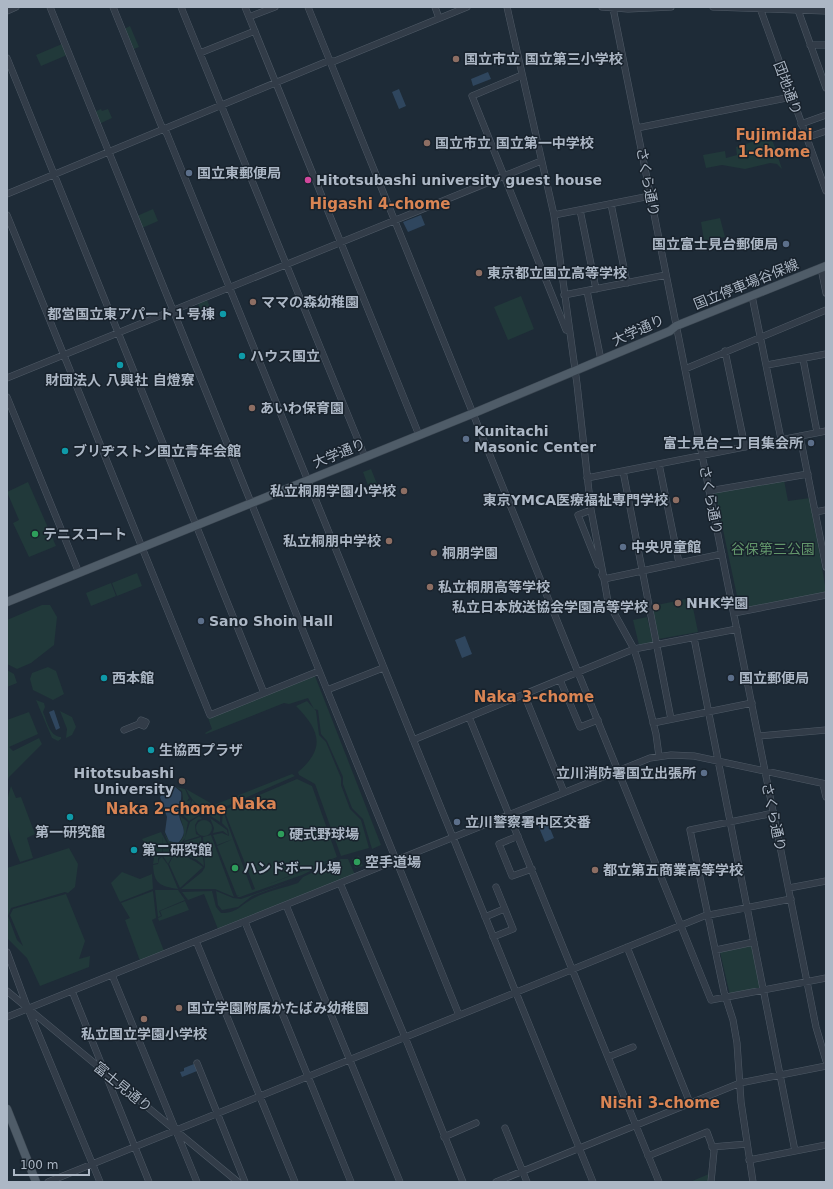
<svg xmlns="http://www.w3.org/2000/svg" width="833" height="1189" viewBox="0 0 833 1189" font-family="'DejaVu Sans','Noto Sans JP',sans-serif">
  <style>
    .green { fill: #21393a }
    .water { fill: #2f465e }
    .lines { fill: none; stroke-linecap: round; stroke-linejoin: round }
    .minor-casing { stroke: #4f5a66; stroke-width: 7 }
    .major-casing { stroke: #3b4651; stroke-width: 9 }
    .minor { stroke: #323c48; stroke-width: 6 }
    .major { stroke: #4f5c68; stroke-width: 8 }
    .education-dot { fill: #8d6e63; stroke: #18222c; stroke-width: 1.5 }
    .service-dot { fill: #5c6f8a; stroke: #18222c; stroke-width: 1.5 }
    .hotel-dot { fill: #d1479c; stroke: #18222c; stroke-width: 1.5 }
    .culture-dot { fill: #0f9aa8; stroke: #18222c; stroke-width: 1.5 }
    .leisure-dot { fill: #2e9e5b; stroke: #18222c; stroke-width: 1.5 }
    .labels { text-anchor: middle; dominant-baseline: central; stroke-width: 3; stroke-linejoin: round; paint-order: stroke }
    .poi-label { font-size: 14px; font-weight: bold; fill: #acb7c5; stroke: #18222c; text-anchor: start }
    .street-label { font-size: 14px; fill: #acb7c5; stroke: #18222c }
    .park-label { font-size: 14px; fill: #62966b; stroke: #18222c }
    .neighbourhood-label { font-size: 15px; font-weight: bold; fill: #d98453; stroke: #18222c }
    .quarter-label { font-size: 16px; font-weight: bold; fill: #d98453; stroke: #18222c }
  </style>
  <rect width="100%" height="100%" fill="#1e2b37"/>
  <path class="green" d="M130,26L139,47L134,49L124,29Z
    M62,44L67,55L41,66L36,55Z
    M101,109L102,111L108,109L112,118L99,124L94,112Z
    M771,136L782,169L777,164L770,163L745,169L722,165L706,168L703,155L725,151L726,158L737,155L736,147Z
    M153,209L158,221L142,228L137,216Z
    M720,218L725,237L704,241L701,222Z
    M521,296L534,329L508,340L494,307Z
    M207,300L211,309L202,313L198,304Z
    M371,469L377,484L369,488L363,472Z
    M784,480L788,501L810,498L826,591L824,593L740,610L715,492Z
    M28,482L56,546L29,557L13,523L19,520L7,492Z
    M137,573L142,586L117,596L112,583Z
    M111,583L116,596L91,606L86,593Z
    M691,598L698,632L659,639L652,606Z
    M42,605H50L57,617L54,645L31,663L17,669L7,664V620Z
    M647,617L653,642L639,645L633,620Z
    M48,667L56,671L64,694L53,700L33,690L30,679L32,673Z
    M7,670L14,674L17,683L7,687Z
    M315,676L381,845L372,849L363,819L352,808L343,784V777L327,741L321,734L318,710L314,709L308,698L289,704L284,703L206,734L205,733L212,729L208,718Z
    M36,700L44,703L45,707L43,712C47,721 49,736 61,737V739L58,741L52,738Z
    M307,701L316,711L319,735L326,742L341,778V785L350,809L361,820L369,848L341,856L315,784L299,775L298,772C326,748 320,730 296,706Z
    M60,711L72,717L76,727L72,735L66,738L67,729Z
    M29,712L38,734L9,747L13,751L39,738L42,744L9,777L7,782V720Z
    M292,774L295,776L220,809V822C207,814 192,803 186,789L214,805Z
    M297,779L312,786L337,857L264,886L337,858L302,875L240,897H237L239,895L237,896L217,846L233,839L252,890L255,889L224,810Z
    M11,786L16,798L21,797L35,834L27,838L33,858L20,862C9,834 1,816 11,786Z
    M176,787L185,789L189,798L187,801L191,800L188,810L180,814L183,799L182,791Z
    M192,800L197,806L199,815L189,821L182,814L190,810Z
    M223,811L233,839L217,845L213,835L222,833L229,836L228,829L222,823Z
    M180,816L188,822L185,838L175,850L170,847L163,831L169,841L178,844C188,834 183,828 180,816Z
    M199,816L202,819L198,820L195,825L196,834L200,836L184,841L190,822Z
    M210,818L227,830L228,835L223,831L213,833L214,828Z
    M196 828a8 8 0 1 1 16 0a8 8 0 1 1-16 0Z
    M161,832L169,847L175,851L168,864L163,856L162,836V856L158,858V863L153,864L154,858L142,839Z
    M211,835L234,897L215,889H181L202,872L205,867L203,837Z
    M201,837L204,866L197,860L176,850L182,843Z
    M69,848L78,864L75,887L68,893L65,892L11,908L8,916L17,940L23,946L10,915L13,909L66,894L85,941L79,959L90,956L89,967L40,986L27,958L7,938V868Z
    M176,851L196,862L203,867L180,888L169,864Z
    M359,856L363,866L355,868L352,859Z
    M162,857L168,865L178,889C160,886 154,884 153,865L158,864L159,859Z
    M341,859H348L356,877L218,929L204,894L188,900L182,892L212,891L216,907L221,913C238,913 240,905 254,898C267,891 284,888 298,883L303,877Z
    M122,872L140,879L152,874L153,889L120,902L111,883Z
    M298,879L252,896L238,907L222,910L218,905L216,891L233,898L241,899Z
    M155,890H178L185,900L159,911L161,916L158,917Z
    M153,891L156,918L152,920L164,951L140,961L125,920L130,918L121,903Z
    M185,901L189,910L159,921L158,918L162,916L160,911Z
    M754,945L762,989L730,995L720,952Z
    M709,1174V1182H690Z"/>
  <path class="water" d="M488,72L491,79L473,86L471,79Z
    M399,89L406,106L399,109L392,92Z
    M421,215L425,225L408,232L403,222Z
    M465,636L472,654L462,658L455,640Z
    M54,710L60,728L56,730L49,712Z
    M174,786L181,792C182,799 180,804 179,811C178,825 191,829 178,843L169,841L165,832L167,817L160,797L166,790Z
    M547,821L554,838L545,842L538,825Z
    M194,1064L197,1071L182,1077L180,1072L184,1071V1068Z"/>
  <g class="lines">
    <g class="minor-casing">
      <path id="minor" d="M50,7L327,690
        M113,7L161,125L167,134L593,1182
        M181,7L365,457
        M245,7L419,435
        M308,7L711,1000L826,978
        M435,7L439,18
        M507,7L554,215L577,384L591,510L604,579L608,602L634,649L639,665L656,734L659,756
        M602,7L628,9L671,7
        M713,7L826,11
        M613,8L816,1027L826,1061
        M760,8L826,191
        M798,10L826,88
        M7,11L16,7
        M249,17L275,7
        M810,45H826
        M200,53L255,31
        M7,58L264,693
        M522,75L472,96L566,330
        M801,124L826,115
        M637,128L791,97
        M806,138L826,131
        M7,194C115,150 221,105 328,61H335L467,7
        M611,204L627,283
        M580,210L596,289
        M7,215L210,715L319,671
        M554,215L650,196
        M821,268L826,293
        M587,291L601,360
        M564,295L666,275
        M752,296L781,439
        M725,351L745,447
        M803,359L817,432
        M767,365L826,354
        M685,369L826,310
        M7,378L541,161
        M7,397L79,573
        M800,436L826,567
        M659,464L679,563
        M623,471L671,719
        M587,478L826,431
        M709,491L808,474
        M591,510L578,515L598,565
        M815,512L826,510
        M602,575L604,579L722,554
        M734,613L826,595
        M694,638L795,1151
        M383,668L327,690L459,1015
        M560,680L580,727L598,720
        M524,694L564,792
        M469,717L659,1182
        M653,723L752,703
        M124,730L139,724L141,720L146,722L144,726L139,724
        M758,736L826,730
        M413,740L634,649L737,629
        M823,784L826,797
        M518,836L499,844L512,876L532,869
        M340,883L405,1037L463,1182
        M789,888L826,881
        M286,905L400,1182
        M485,917L504,909
        M245,922L351,1182
        M493,937L513,929L496,887
        M196,941L295,1182
        M627,947L690,1103
        M716,950L754,942
        M7,952L28,1009L100,1182
        M112,975L197,1182
        M7,991L238,1182
        M72,991L149,1182
        M7,1017L650,758L671,755L694,756L826,784
        M608,1057L633,1047
        M197,1063L245,1182
        M505,1128L527,1182
        M444,1137L476,1123
        M712,1147L747,1144
        M648,1156L707,1132L714,1151L711,1182
        M749,1160L826,1145
        M48,1182L704,916L791,899
        M496,1182L740,1083L826,1066
        M753,1182L741,1102L737,1043L733,1020L724,992L690,830L774,813"/>
    </g>
    <g class="major-casing">
      <path id="major" d="M7,602L474,413L670,331L676,326L826,266
        M7,1109L36,1182"/>
    </g>
    <use href="#minor" class="minor"/>
    <use href="#major" class="major"/>
  </g>
  <g class="education-dot">
    <circle cx="456" cy="59" r="4"/>
    <circle cx="427" cy="143" r="4"/>
    <circle cx="479" cy="273" r="4"/>
    <circle cx="253" cy="302" r="4"/>
    <circle cx="252" cy="408" r="4"/>
    <circle cx="404" cy="491" r="4"/>
    <circle cx="676" cy="500" r="4"/>
    <circle cx="389" cy="541" r="4"/>
    <circle cx="434" cy="553" r="4"/>
    <circle cx="430" cy="587" r="4"/>
    <circle cx="678" cy="603" r="4"/>
    <circle cx="656" cy="607" r="4"/>
    <circle cx="182" cy="781" r="4"/>
    <circle cx="595" cy="870" r="4"/>
    <circle cx="179" cy="1008" r="4"/>
    <circle cx="144" cy="1019" r="4"/>
  </g>
  <g class="service-dot">
    <circle cx="189" cy="173" r="4"/>
    <circle cx="786" cy="244" r="4"/>
    <circle cx="466" cy="439" r="4"/>
    <circle cx="811" cy="443" r="4"/>
    <circle cx="623" cy="547" r="4"/>
    <circle cx="201" cy="621" r="4"/>
    <circle cx="731" cy="678" r="4"/>
    <circle cx="704" cy="773" r="4"/>
    <circle cx="457" cy="822" r="4"/>
  </g>
  <circle class="hotel-dot" cx="308" cy="180" r="4"/>
  <g class="culture-dot">
    <circle cx="223" cy="314" r="4"/>
    <circle cx="242" cy="356" r="4"/>
    <circle cx="120" cy="365" r="4"/>
    <circle cx="65" cy="451" r="4"/>
    <circle cx="104" cy="678" r="4"/>
    <circle cx="151" cy="750" r="4"/>
    <circle cx="70" cy="817" r="4"/>
    <circle cx="134" cy="850" r="4"/>
  </g>
  <g class="leisure-dot">
    <circle cx="35" cy="534" r="4"/>
    <circle cx="281" cy="834" r="4"/>
    <circle cx="357" cy="862" r="4"/>
    <circle cx="235" cy="868" r="4"/>
  </g>
  <g class="labels">
    <g class="poi-label">
      <text x="464" y="59">国立市立 国立第三小学校</text>
      <text x="435" y="143">国立市立 国立第一中学校</text>
      <text x="197" y="173">国立東郵便局</text>
      <text x="316" y="180">Hitotsubashi university guest house</text>
      <text x="778" y="244" text-anchor="end">国立富士見台郵便局</text>
      <text x="487" y="273">東京都立国立高等学校</text>
      <text x="261" y="302">ママの森幼稚園</text>
      <text x="215" y="314" text-anchor="end">都営国立東アパート１号棟</text>
      <text x="250" y="356">ハウス国立</text>
      <text x="120" y="380" text-anchor="middle">財団法人 八興社 自燈寮</text>
      <text x="260" y="408">あいわ保育園</text>
      <text x="474" y="431">Kunitachi<tspan x="474" dy="16">Masonic Center</tspan></text>
      <text x="803" y="443" text-anchor="end">富士見台二丁目集会所</text>
      <text x="73" y="451">ブリヂストン国立青年会館</text>
      <text x="396" y="491" text-anchor="end">私立桐朋学園小学校</text>
      <text x="668" y="500" text-anchor="end">東京YMCA医療福祉専門学校</text>
      <text x="43" y="534">テニスコート</text>
      <text x="381" y="541" text-anchor="end">私立桐朋中学校</text>
      <text x="631" y="547">中央児童館</text>
      <text x="442" y="553">桐朋学園</text>
      <text x="438" y="587">私立桐朋高等学校</text>
      <text x="686" y="603">NHK学園</text>
      <text x="648" y="607" text-anchor="end">私立日本放送協会学園高等学校</text>
      <text x="209" y="621">Sano Shoin Hall</text>
      <text x="112" y="678">西本館</text>
      <text x="739" y="678">国立郵便局</text>
      <text x="159" y="750">生協西プラザ</text>
      <text x="174" y="773" text-anchor="end">Hitotsubashi<tspan x="174" dy="16">University</tspan></text>
      <text x="696" y="773" text-anchor="end">立川消防署国立出張所</text>
      <text x="465" y="822">立川警察署中区交番</text>
      <text x="70" y="832" text-anchor="middle">第一研究館</text>
      <text x="289" y="834">硬式野球場</text>
      <text x="142" y="850">第二研究館</text>
      <text x="365" y="862">空手道場</text>
      <text x="243" y="868">ハンドボール場</text>
      <text x="603" y="870">都立第五商業高等学校</text>
      <text x="187" y="1008">国立学園附属かたばみ幼稚園</text>
      <text x="144" y="1034" text-anchor="middle">私立国立学園小学校</text>
    </g>
    <g class="street-label">
      <text transform="translate(788 88) rotate(70)">団地通り</text>
      <text transform="translate(648 182) rotate(79)">さくら通り</text>
      <text transform="translate(746 284) rotate(-22)">国立停車場谷保線</text>
      <text transform="translate(638 330) rotate(-24)">大学通り</text>
      <text transform="translate(339 453) rotate(-22)">大学通り</text>
      <text transform="translate(711 500) rotate(79)">さくら通り</text>
      <text transform="translate(774 817) rotate(78)">さくら通り</text>
      <text transform="translate(123 1087) rotate(39)">富士見通り</text>
    </g>
    <g class="park-label">
      <text x="773" y="549">谷保第三公園</text>
    </g>
    <g class="neighbourhood-label">
      <text x="774" y="135">Fujimidai<tspan x="774" dy="17">1-chome</tspan></text>
      <text x="380" y="204">Higashi 4-chome</text>
      <text x="534" y="697">Naka 3-chome</text>
      <text x="166" y="809">Naka 2-chome</text>
      <text x="660" y="1103">Nishi 3-chome</text>
    </g>
    <g class="quarter-label">
      <text x="254" y="803">Naka</text>
    </g>
  </g>
  <rect width="833" height="1189" fill="none" stroke="#acb7c5" stroke-width="16"/>
  <path d="M14 1169v6h75v-6" fill="none" stroke="#acb7c5" stroke-width="2"/>
  <text x="20" y="1169" font-size="12" fill="#acb7c5" stroke="#18222c" stroke-width="3" paint-order="stroke">100 m</text>
</svg>
